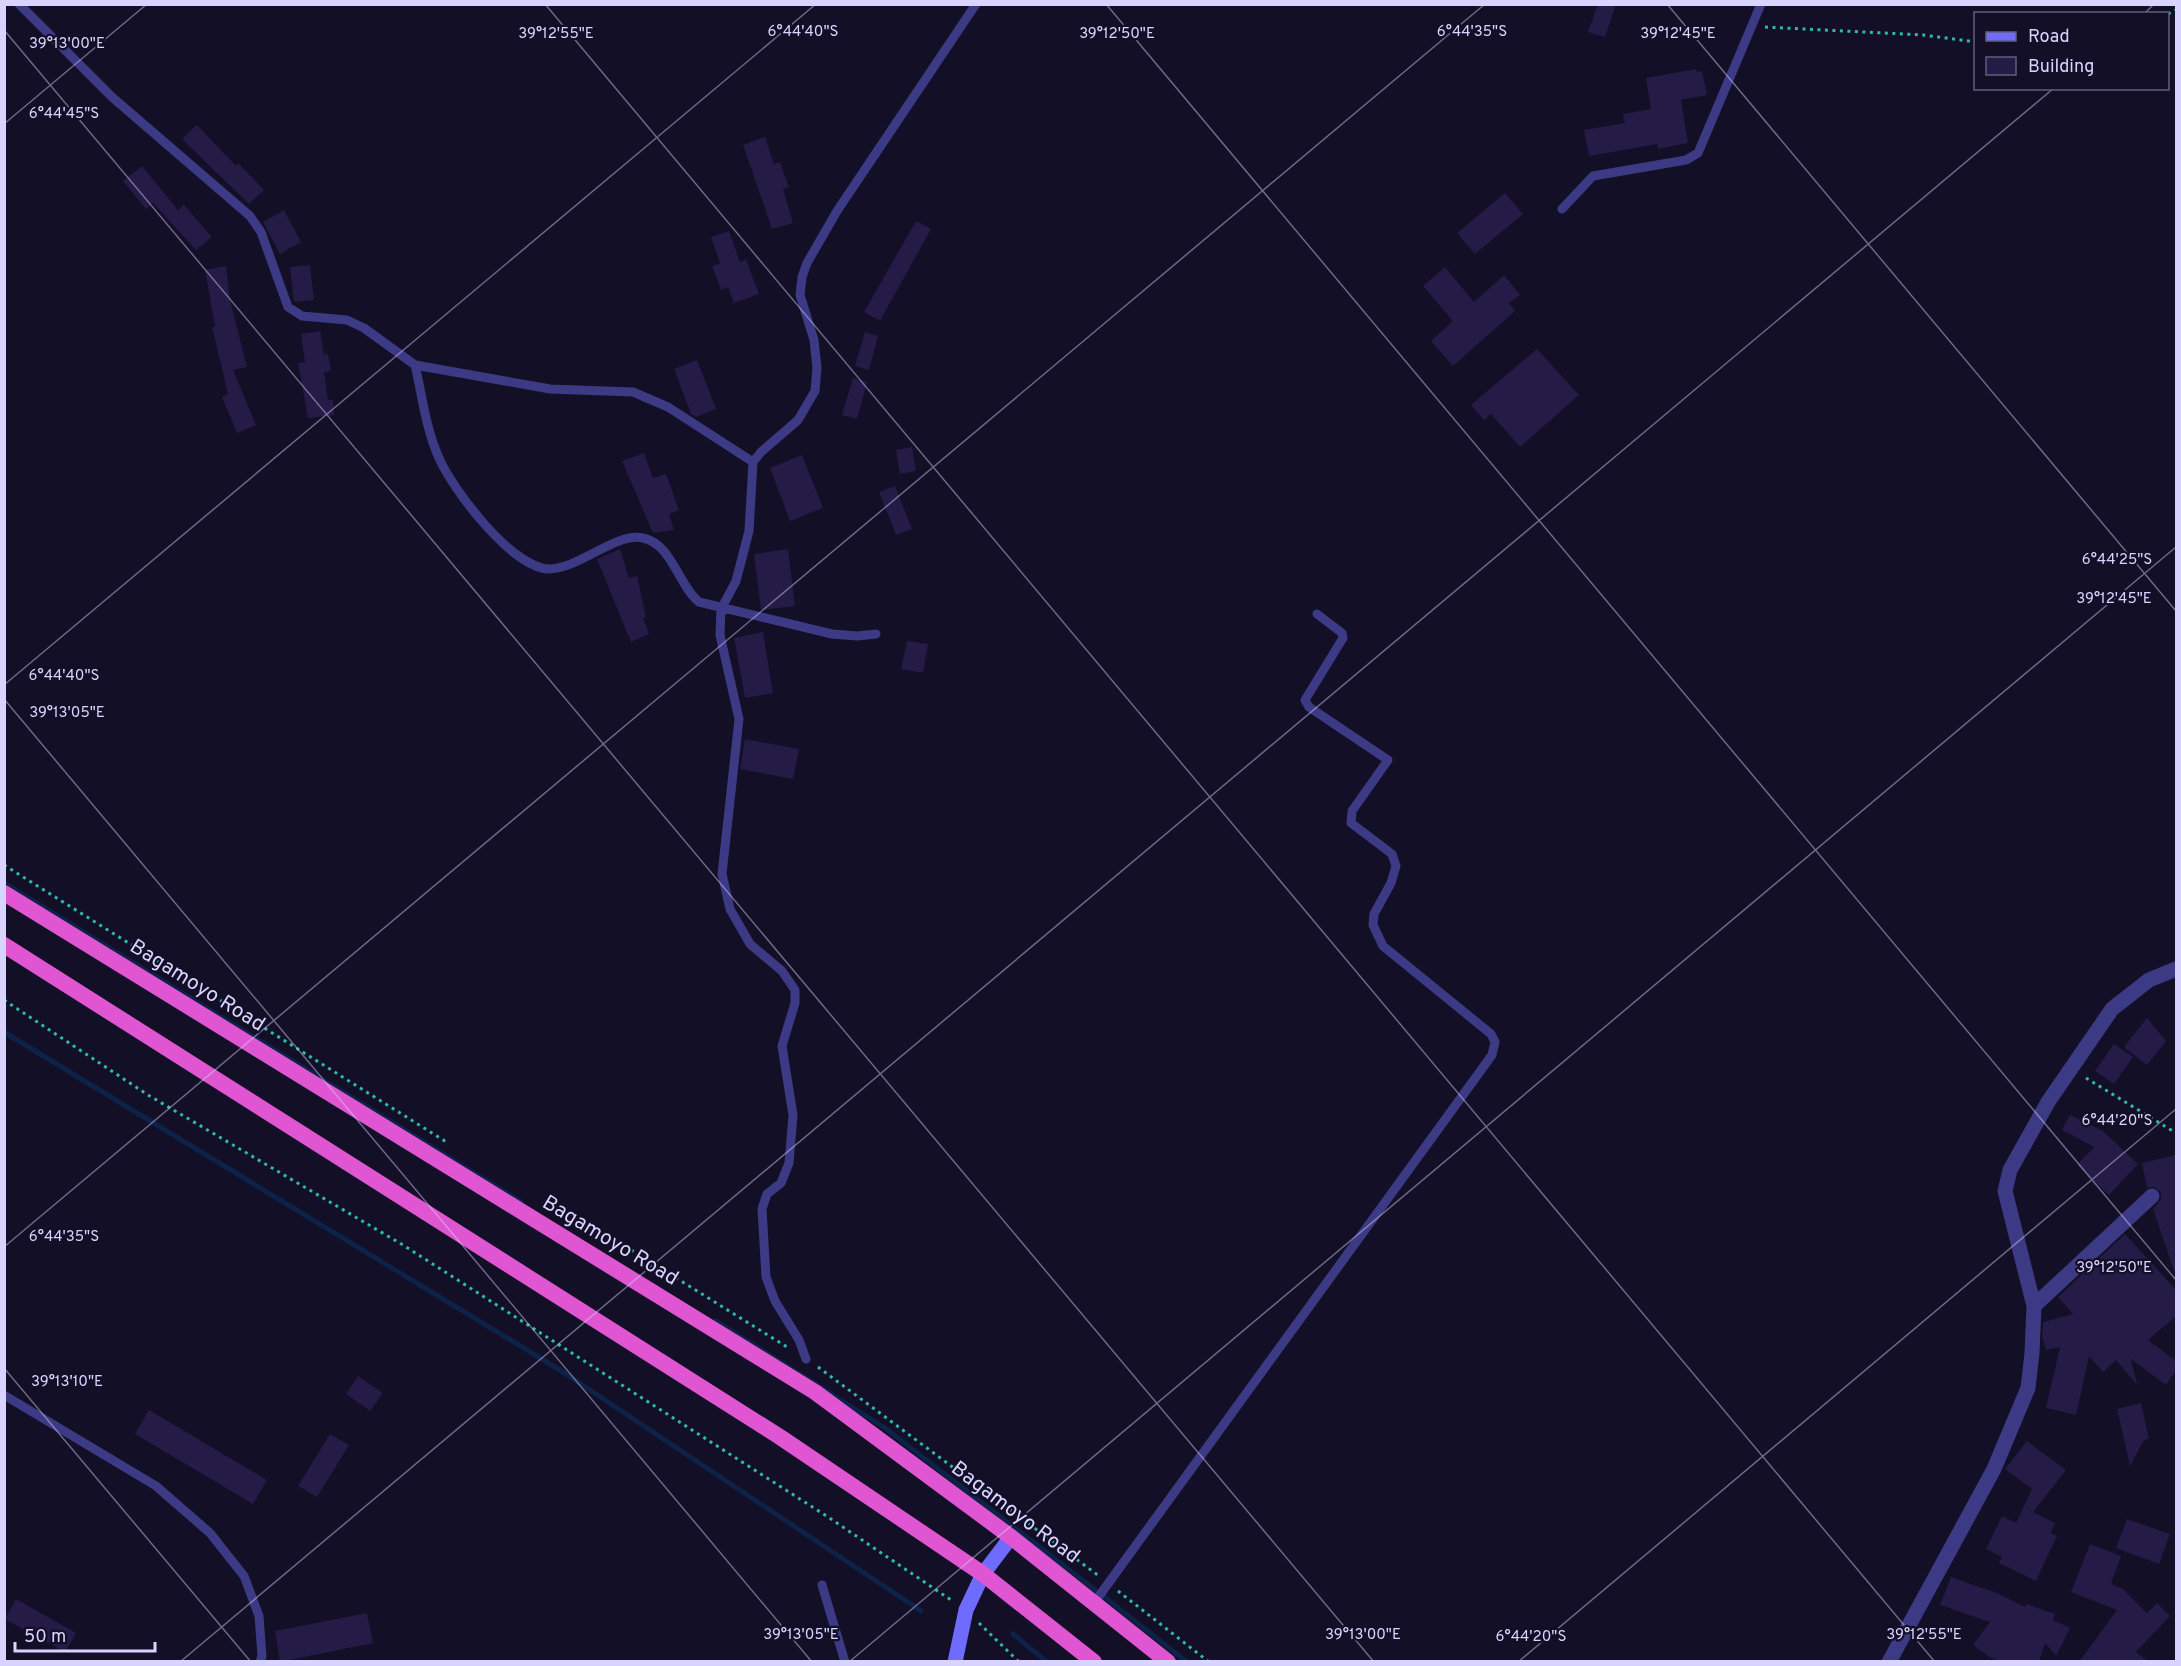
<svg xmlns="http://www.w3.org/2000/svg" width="2181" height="1666" viewBox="0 0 2181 1666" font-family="Overpass,sans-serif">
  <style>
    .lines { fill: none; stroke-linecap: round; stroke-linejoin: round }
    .stream { stroke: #0c2248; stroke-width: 5 }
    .building { fill: #241b47 }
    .path { stroke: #2fb8b0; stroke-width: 3; stroke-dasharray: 3 4.5; stroke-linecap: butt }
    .service { stroke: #3d3a85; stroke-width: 9 }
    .minor { stroke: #3d3a85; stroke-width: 15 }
    .secondary { stroke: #6f6bff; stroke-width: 15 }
    .trunk { stroke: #e055d1; stroke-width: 16 }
    .ticks { fill: none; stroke: #d9d4ff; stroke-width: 1.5; stroke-opacity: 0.45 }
    .labels { text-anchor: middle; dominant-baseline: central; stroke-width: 4.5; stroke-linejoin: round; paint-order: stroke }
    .street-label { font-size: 21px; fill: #d9d4ff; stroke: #130f26 }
    .ticks-label { font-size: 15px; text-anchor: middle; fill: #d9d4ff; stroke: #130f26; stroke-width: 4.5; stroke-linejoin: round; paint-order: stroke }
  </style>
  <rect width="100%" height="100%" fill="#130f26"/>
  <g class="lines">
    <path class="stream" d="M4,883L521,1202
      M4,1032L563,1372L921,1611
      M716,1321L885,1428L1098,1592
      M1103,1596L1187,1662
      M1013,1634L1047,1662"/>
  </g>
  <path class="building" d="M1598,4H1616L1605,37L1588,32Z
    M1696,69L1697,72L1702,71L1707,95L1681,100L1688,143L1658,149L1657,144L1589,156L1584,130L1625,123L1623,114L1651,109L1646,78Z
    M197,125L236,166L238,163L264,190L249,204L182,139Z
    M765,137L774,164L780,162L789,187L783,189L793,223L772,229L743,145Z
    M142,166L178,210L184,205L212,237L196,250L153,203L146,209L123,181Z
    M1505,193L1523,214L1475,254L1457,233Z
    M284,210L301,242L280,254L263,222Z
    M916,221L931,229L880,321L864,312Z
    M729,231L740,262L746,259L759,294L734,303L728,287L721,290L712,266L720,263L711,237Z
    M310,265L314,300L294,302L290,267Z
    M226,266L230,300L247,367L233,370L256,425L237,433L222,397L228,394L212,327H215L205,270Z
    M1445,267L1474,302L1504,275L1520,295L1509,303L1515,311L1453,366L1431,341L1453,321L1423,286Z
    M320,331L324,355L328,354L331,371L324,372L328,400H333L334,415L308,418L298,363L305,362L301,334Z
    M865,332L878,336L869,370L855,366Z
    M1537,349L1579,395L1520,447L1491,414L1484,420L1471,405Z
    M697,360L716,409L696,417L691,414L674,369Z
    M853,378L867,382L857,419L842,415Z
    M912,447L916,471L900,474L896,450Z
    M644,453L653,478L666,474L679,510L669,514L674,530L653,533L622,461Z
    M802,455L823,508L790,521L770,468Z
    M895,486L912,529L896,535L879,492Z
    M620,549L629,578L637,576L646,617L643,618L649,634L631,642L597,559Z
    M788,549L795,606L761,610L754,554Z
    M763,632L773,693L745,698L734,638Z
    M907,641L928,644L923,673L901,669Z
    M745,739L799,749L793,779L740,769Z
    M2147,1018L2166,1041L2147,1065L2124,1047Z
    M2114,1044L2133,1057L2114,1084L2095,1071Z
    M2070,1115L2103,1131L2138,1164L2109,1195L2077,1165L2094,1147L2062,1130Z
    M2176,1155V1270L2174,1271L2153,1209L2161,1199V1193L2155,1187L2147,1188L2142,1163Z
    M2125,1234L2176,1290V1316L2148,1340L2176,1361V1370L2166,1385L2131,1359L2137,1385L2116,1360L2103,1372L2089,1356L2076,1415L2046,1408L2060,1347L2046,1350L2042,1337L2043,1322L2073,1314L2058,1297Z
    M358,1376L383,1393L370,1411L346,1394Z
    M2141,1403L2149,1439L2144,1440L2130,1466L2117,1409Z
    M149,1410L267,1480L253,1504L135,1434Z
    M330,1434L349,1445L317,1497L298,1486Z
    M2027,1441L2066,1470L2033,1512L2055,1523L2051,1533L2057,1536L2036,1581L1999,1563L2002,1557L1986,1549L2002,1516L2016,1523L2032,1489L2005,1469Z
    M2127,1519L2170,1534L2159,1564L2116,1548Z
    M2090,1544L2121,1556L2111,1584L2123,1589L2147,1613L2157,1603L2170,1616L2136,1652L2149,1662H2079L2117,1610L2071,1592Z
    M1951,1577L1997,1593L2025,1607L2026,1604L2055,1614L2053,1620L2070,1628L2056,1656L2045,1643L2039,1662H2001L1989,1657L1973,1645L1990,1622L1940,1605Z
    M16,1599L76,1633L65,1652L5,1619Z
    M367,1613L373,1643L280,1662L275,1631Z"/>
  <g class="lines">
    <path class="path" d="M2168,14L2176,10
      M1765,27L1923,35L1976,42
      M4,865L448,1143
      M4,1000L148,1095L403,1245L828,1517L951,1600
      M2086,1078L2176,1133
      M558,1212L604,1233L787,1347
      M818,1367L1099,1576
      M1118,1591L1209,1662
      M979,1623L1019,1662"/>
    <path class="service" d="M19,4L112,97L250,216L261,232L288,307L302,316L347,320L364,328L415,365L550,389L633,392L668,407L753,462
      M1562,209L1593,176L1686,160L1698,153L1761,4
      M415,365C422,395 426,430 439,458C453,490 512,568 549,569C579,569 616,532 643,538C672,544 678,585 699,602L832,634L857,636L876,634
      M806,1359L799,1340L775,1301L766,1277L762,1209L767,1194L781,1183L789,1163L793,1115L782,1046L795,1003V990L782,971L750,944L730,909L722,874L739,719L720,635L721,609L736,581L749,531L753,462L761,452L798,420L815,391L817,368L814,340L800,295L802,277L807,263L837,211L976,4
      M4,1395L156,1486L210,1533L244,1576L259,1616L262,1656L260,1662
      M822,1585L845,1662
      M1094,1603L1492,1055L1495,1042L1491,1034L1383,946L1373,925L1374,914L1391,883L1396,866L1392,854L1351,823L1352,811L1388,760L1309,707L1305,700L1343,638L1342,633L1317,614"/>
    <path class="minor" d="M2034,1306L2152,1196
      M1889,1662L1994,1469L2028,1388L2032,1353L2034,1306L2005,1191L2010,1170L2048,1102L2112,1009L2149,980L2176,969"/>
    <path class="secondary" d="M955,1662L966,1610L983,1574L1011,1537"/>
    <path class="trunk" d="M4,893L815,1392L1011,1537L1168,1662
      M4,945L780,1437L983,1574L1094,1662"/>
  </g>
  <path class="ticks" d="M545,4L1935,1662M1106,4L2176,1280M1667,4L2176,611M2144,14L2154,4M4,30L1374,1662M4,124L147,4M4,685L816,4M4,699L812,1662M4,1247L1485,4M4,1368L251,1662M180,1662L2054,88M849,1662L2176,547M1518,1662L2176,1109"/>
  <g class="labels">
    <g class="street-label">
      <text transform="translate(197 986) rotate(32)">Bagamoyo Road</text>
      <text transform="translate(610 1241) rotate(31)">Bagamoyo Road</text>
      <text transform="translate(1015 1513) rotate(37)">Bagamoyo Road</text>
    </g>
  </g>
  <g class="ticks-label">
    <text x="803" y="36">6°44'40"S</text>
    <text x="1472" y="36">6°44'35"S</text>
    <text x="556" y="38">39°12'55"E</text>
    <text x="1117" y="38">39°12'50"E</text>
    <text x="1678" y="38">39°12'45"E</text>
    <text x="67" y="48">39°13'00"E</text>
    <text x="64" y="118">6°44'45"S</text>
    <text x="2117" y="564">6°44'25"S</text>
    <text x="2114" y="603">39°12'45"E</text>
    <text x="64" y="680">6°44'40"S</text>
    <text x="67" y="717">39°13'05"E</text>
    <text x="2117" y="1125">6°44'20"S</text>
    <text x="64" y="1241">6°44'35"S</text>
    <text x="2114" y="1272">39°12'50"E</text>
    <text x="67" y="1386">39°13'10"E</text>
    <text x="801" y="1639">39°13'05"E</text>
    <text x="1363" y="1639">39°13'00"E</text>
    <text x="1924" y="1639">39°12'55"E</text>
    <text x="1531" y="1641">6°44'20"S</text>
  </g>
  <rect width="2181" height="1666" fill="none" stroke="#d9d4ff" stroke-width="12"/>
  <rect x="1974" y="12" width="195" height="78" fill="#130f26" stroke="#625e7d" stroke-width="1.5"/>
  <rect x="1986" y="32" width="30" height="9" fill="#6f6bff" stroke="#625e7d" stroke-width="1.5"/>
  <text x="2028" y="42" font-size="18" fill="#d9d4ff">Road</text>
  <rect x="1986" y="57" width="30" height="18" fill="#241b47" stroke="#625e7d" stroke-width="1.5"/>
  <text x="2028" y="72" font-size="18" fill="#d9d4ff">Building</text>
  <path d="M15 1642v9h140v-9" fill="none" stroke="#d9d4ff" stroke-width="3"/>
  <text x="24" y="1642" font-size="18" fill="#d9d4ff" stroke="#130f26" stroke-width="4.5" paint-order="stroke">50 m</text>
</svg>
